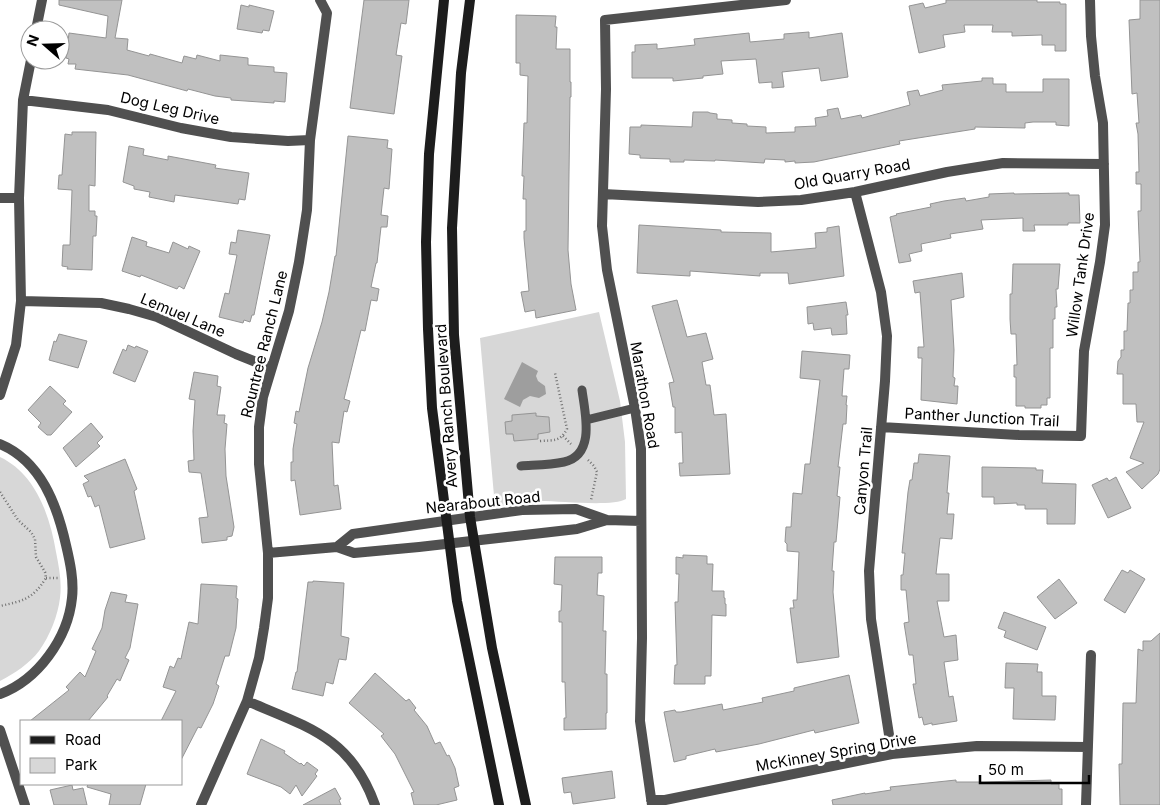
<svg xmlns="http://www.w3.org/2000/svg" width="1160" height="805" viewBox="0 0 1160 805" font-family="Inter,sans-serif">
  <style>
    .green { fill: #d7d7d7 }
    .water { fill: #9e9e9e }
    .building { fill: #c0c0c0; stroke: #949494 }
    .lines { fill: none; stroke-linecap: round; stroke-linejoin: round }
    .path { stroke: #727272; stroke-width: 2.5; stroke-dasharray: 1 2.5; stroke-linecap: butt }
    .service { stroke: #505050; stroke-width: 9 }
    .minor { stroke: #505050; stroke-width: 10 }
    .secondary { stroke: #1d1d1d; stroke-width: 10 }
    .labels { text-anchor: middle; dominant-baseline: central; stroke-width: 5; stroke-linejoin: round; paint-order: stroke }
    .street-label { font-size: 15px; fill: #000; stroke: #fff }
  </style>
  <rect width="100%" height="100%" fill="#fff"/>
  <path class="green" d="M599,312L620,401L625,442L626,499C613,507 560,501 541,501C526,501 510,505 495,507L480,338Z
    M0,457C36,474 50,516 56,552C59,567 62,582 60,598C58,615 50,636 39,651C29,664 15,673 0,681Z"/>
  <path class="water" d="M522,362L538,371L536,376L538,381L545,386L546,394L539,398L530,396L523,400L520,407L504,399Z"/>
  <path class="building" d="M59,0H122L115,38L128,39L127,50L149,56L150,54L182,63L184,56L196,59L197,55L220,61V55L248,58V65L274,67V72L287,73L285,102L274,101V103L231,100V98L215,96L188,89L187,91L128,75L75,69L76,64H68L69,59L66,58L69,33L106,38L108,16L59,5Z
    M364,0H409L406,24L401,23L396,55L402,56L394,114L350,108Z
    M946,0H1037V2H1060V4H1066V51H1055V45H1042V35L1012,36V32H992L993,25H964L965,32L943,35L945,47L919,53L909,6L923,3L925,8L946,3Z
    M1140,0H1160V469L1158,474L1142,489L1126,472L1144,463L1130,458L1144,422H1137L1136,404H1123V374H1117L1118,361L1121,357V350H1124V331H1127L1128,303H1130V290H1133V272H1138V262H1140L1138,211H1141V184H1136V172H1139L1138,134L1136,123H1139L1137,93L1132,94L1129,20L1140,19Z
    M241,5L249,7V5L274,11L269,31L263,30L262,33L237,29Z
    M516,15L556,16L555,27H557L556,49H570V82H571V97H570L568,250L571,284L576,310L536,318L535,310L525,312L521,292L529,291L524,238V231H526V199H523L524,176H522L524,123H527L528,76L520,75V63H516Z
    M809,32V38L842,33L848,77L821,81L819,68L782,72L784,87L772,88V82L759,83L756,59L721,61L723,74L703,76V78L673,81V78H632V52H635V45L657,44V49L695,45L694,39L749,33L750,42L784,39V34Z
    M982,78H993V84H1006V92H1043V79H1069V126L1056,125V122H1033L1025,123V128L975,127V129L899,141L900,144L814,162L795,163V161L785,162V160L765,159L764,163L715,160V161L684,160V162H670V159L640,158V155L629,154L630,127H641V125L692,127L693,112H708L710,113L717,114V119L732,120V123L747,124V126L766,127V133L795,132V127L816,126L815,118L828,116L827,110L838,108L841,119L861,115L862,118L910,105L907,92L918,90L920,96L943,90L942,85L982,81Z
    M72,132H96L95,186L89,185V211H95V216H97L96,236H93L92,270L67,269L68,267L62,266L63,245H70L72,190L58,189L59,175H62L65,134L72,135Z
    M348,136L388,140L387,148L392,149L389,189L384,188L381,215L388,216L387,227H381L377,263H376L371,287L379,289L377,301L371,300L365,331L361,330L344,399L350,401L347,412L344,411L339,443L332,442L334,486L338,485L341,509L300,515L295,480L291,481V462H293V449L297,424L294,423L296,411L299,412L308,368L322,322L329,292L335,256H336Z
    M129,146L144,149L143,155L168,160V156L216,165L215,168L249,173L245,200L239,199L238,204L175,195L174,202L149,197L150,192L134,189V186L123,182Z
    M1014,193V194L1069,193V195H1079L1080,223H1068V225H1034L1035,231H1023V218L981,220L983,229L950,234L951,238L921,244L922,251L909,254L911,261L899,263L890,217L897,215L896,214L931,207L930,204L944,201L965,198L966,201L989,197V194Z
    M639,225L721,230V232L771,233V252L816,248L815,233L827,232V228L839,226L844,276L789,284L788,273H760V276L690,271V276L637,273Z
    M238,230L270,235L254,315H252L250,322L244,320L243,323L219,317L225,293L229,294L237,255L229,254L231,242L236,243Z
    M132,237L147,242L146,246L169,253L173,242L188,249L189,246L200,251L184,289L179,286L177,289L141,275L140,277L122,271Z
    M1013,264H1060L1058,289H1056L1057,307H1055V319H1053V348H1050V398H1047V405H1041V408H1025V406H1016V377H1014V365H1017L1016,334H1011L1010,319V294H1012Z
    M962,273L964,297L951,300L954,350L953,377L955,378L954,386H958L957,404L921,400L922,358H918V347H924L920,292L915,293L913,281Z
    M677,300L687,337L706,333L713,359L702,362L706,385H710L714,415L726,414L730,474L680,476L679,463H683L682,432L675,433V407H673L669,383L674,382L652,306Z
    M846,302L848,315H846L847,334L832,335L831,328L814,330L813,323L808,324L807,307Z
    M59,334L87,341L78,368L49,360L54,341L56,342Z
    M128,345L135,348L136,346L148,351L135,382L113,373L123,349L126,351Z
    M802,351L850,355L849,369H844L842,396H847L846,405H847L846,424H843L838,467H840L837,496L840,497L836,542H834L832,571H834L833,592L839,657L797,663L790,608H794L793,600H797L799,552L787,551V544L785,542L786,527H791L793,493L802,494L805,464H810L820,380L800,378Z
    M194,372L218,376L217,386L221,387L217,415H225L224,423L227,424L225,449L226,476L234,527L232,536L227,537V540L202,543L199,518L208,517L201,473L189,472L188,461L194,460L193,431L195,400L189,399Z
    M50,386L66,401L63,404L72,412L51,435H47L38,427L41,423L28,410Z
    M536,413V416L549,417L550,432L538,434V439L514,441L513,434H506L505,422L512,421V415Z
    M91,423L103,437L97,443L100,446L76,467L63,448Z
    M919,454L950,456L947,493H949L947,514H954L952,539L940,538L936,574H949V601H937L944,637L956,635L958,660L944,662L949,697L953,696L957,721L932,725V723L924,725L922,717L919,718L913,684H916L913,655H909L904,623L909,622L906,590H901V575H903L905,553H902L908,492L910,480H912L914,463H918Z
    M125,459L137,489L134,491L145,539L110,548L99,505L95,507L91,496L88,497L83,484L89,481L84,476Z
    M982,467L1036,468V470H1043L1042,483L1076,484L1075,524H1047V509H1025V505H1017V503L994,504V497H982Z
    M1116,477L1131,508L1108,518L1092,485L1107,478L1109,481Z
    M683,555L707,556V564H713L712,591H724V598H725V604H726V616L712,615L711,676H705V684H674L675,665H677L675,602H678L679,574H676V557L683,558Z
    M555,557H602V573H598L597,595L604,596L603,631H606L605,674H607V713H606V729L564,730V718H566L565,682H562V622H559V611H561L562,585L554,584Z
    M1122,570L1128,573L1130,570L1145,579L1125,613L1104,600Z
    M1059,579L1077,603L1055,619L1037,597Z
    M313,581L344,583L341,636L349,638L346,660L339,659L333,684L326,682L323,696L292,689L296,672H297L308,582H313Z
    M201,584L237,586L236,598L238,599L236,628L229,656H225L216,684L219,686L213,704L201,728L198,727L181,760V721H161L176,691L163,687L170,666L174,668L178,658L181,659L189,622L198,624Z
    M111,592L127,595L125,602L138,604L130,648L125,658L129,660L120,681L117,679L107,696L108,697L88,721H30L69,690L66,687L80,672L85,677L96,651L92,649L102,628L105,610Z
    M1004,612L1046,627L1037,650L1004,637L1006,631L998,628Z
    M1160,633V805H1120L1119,764H1122L1123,703H1136L1138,649L1143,651V641H1151Z
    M1006,663L1038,664L1037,672H1042V696H1056L1055,720L1013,719L1014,688H1005Z
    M375,673L406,701L409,699L416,708L414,710L427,726L435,744L440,742L447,756L449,755L455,768L459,786L454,788L457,800L436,805H414L411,793L414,792L395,754L381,736L384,734L349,703Z
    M849,675L859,723L815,733L814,730L759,744L716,752L715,749L686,756V759L674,762L664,712L675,710L676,712H681L722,704L723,710L763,702L762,698L794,691V688Z
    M261,739L285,751L284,753L300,764L301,763L304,766L307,762L318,770L315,774L317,776L302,796L296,785L290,794L281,787L247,774Z
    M612,771L615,798L573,804L571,792L564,793L562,778Z
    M956,780V782H984L1051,780V784H1059V789H1062V805H833L832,800L865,793V794L891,790L890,787Z
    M88,784H146L140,805H109L111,794L87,787Z
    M72,785L73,790L83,788L87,805H54L50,790Z
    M335,788L341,799L339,800L341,805H303Z"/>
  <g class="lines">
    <path class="path" d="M563,436L571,444
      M540,441C554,440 560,442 567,429L555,373
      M588,460L594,466L597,472L591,500
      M0,492L18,520L31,532L35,539L36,557L45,572L46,578C33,599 23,601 0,606
      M46,578H60"/>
    <path class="service" d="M586,420L635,408
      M521,466C535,465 550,465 564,462C596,455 585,413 582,390"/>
    <path class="minor" d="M36,30L42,0
      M23,100L108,110L181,128L231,137L288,141L310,140
      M855,192L881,292L887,336L885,381L869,571L871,619L892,754
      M603,194L758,202L801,200L855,192L947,172L1003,163L1104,164
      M0,198H19
      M21,301L101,303L129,309L157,317L236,354L271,368
      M0,395L16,345L21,301L19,198L23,100L31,60
      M881,427L1019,435L1081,436L1084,351L1100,262L1105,225L1103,123L1095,76L1091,36L1090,0
      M0,444C41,461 57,505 66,545C70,562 74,580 72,598C68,638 38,680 0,694
      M337,547L353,534L522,510L576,509L607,520L641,521
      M268,553L337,547L354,553L419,547L577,529L607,520
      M247,701C307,727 351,737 375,805
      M0,730L25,805
      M651,800H665L892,754L977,746L1088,747
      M201,805L247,701L259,658L264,628L268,598V553L259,464V427L263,397L289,311L299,262L307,210L310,140L327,13L320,0
      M652,805L640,721L642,638L641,449L635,408L607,270L602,226L606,89L605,20L786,0
      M1086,805L1091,655"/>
    <path class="secondary" d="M444,0L429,154L426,242L428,329L432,408L457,601L499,805
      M470,0L461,73L452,228L454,335L470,517L492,648L526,805"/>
  </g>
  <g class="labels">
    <g class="street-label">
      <text transform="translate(170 108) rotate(13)">Dog Leg Drive</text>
      <text transform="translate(852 174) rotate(-10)">Old Quarry Road</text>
      <text transform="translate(1080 275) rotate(-82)">Willow Tank Drive</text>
      <text transform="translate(183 315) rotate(23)">Lemuel Lane</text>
      <text transform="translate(264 344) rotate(-76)">Rountree Ranch Lane</text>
      <text transform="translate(645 395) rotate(80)">Marathon Road</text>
      <text transform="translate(446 406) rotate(-94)">Avery Ranch Boulevard</text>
      <text transform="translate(982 417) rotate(3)">Panther Junction Trail</text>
      <text transform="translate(863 471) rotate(-85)">Canyon Trail</text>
      <text transform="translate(483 502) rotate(-6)">Nearabout Road</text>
      <text transform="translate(836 752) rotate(-10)">McKinney Spring Drive</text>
    </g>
  </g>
  <rect x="20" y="720" width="162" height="65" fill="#ffffff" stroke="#999999"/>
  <rect x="30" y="736" width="25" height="8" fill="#1d1d1d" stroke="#999999"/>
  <text x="65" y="745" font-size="15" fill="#000000">Road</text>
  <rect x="30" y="758" width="25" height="15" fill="#d7d7d7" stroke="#999999"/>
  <text x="65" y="770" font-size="15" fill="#000000">Park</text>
  <g transform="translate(45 45) rotate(290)"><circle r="24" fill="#ffffff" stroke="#999999"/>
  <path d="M0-4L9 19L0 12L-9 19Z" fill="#000000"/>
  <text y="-8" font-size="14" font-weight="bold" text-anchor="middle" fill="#000000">N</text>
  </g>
  <path d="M980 775v8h109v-8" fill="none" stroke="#000000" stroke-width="2.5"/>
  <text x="988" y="775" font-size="15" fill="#000000" stroke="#ffffff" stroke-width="4" paint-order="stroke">50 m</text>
</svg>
